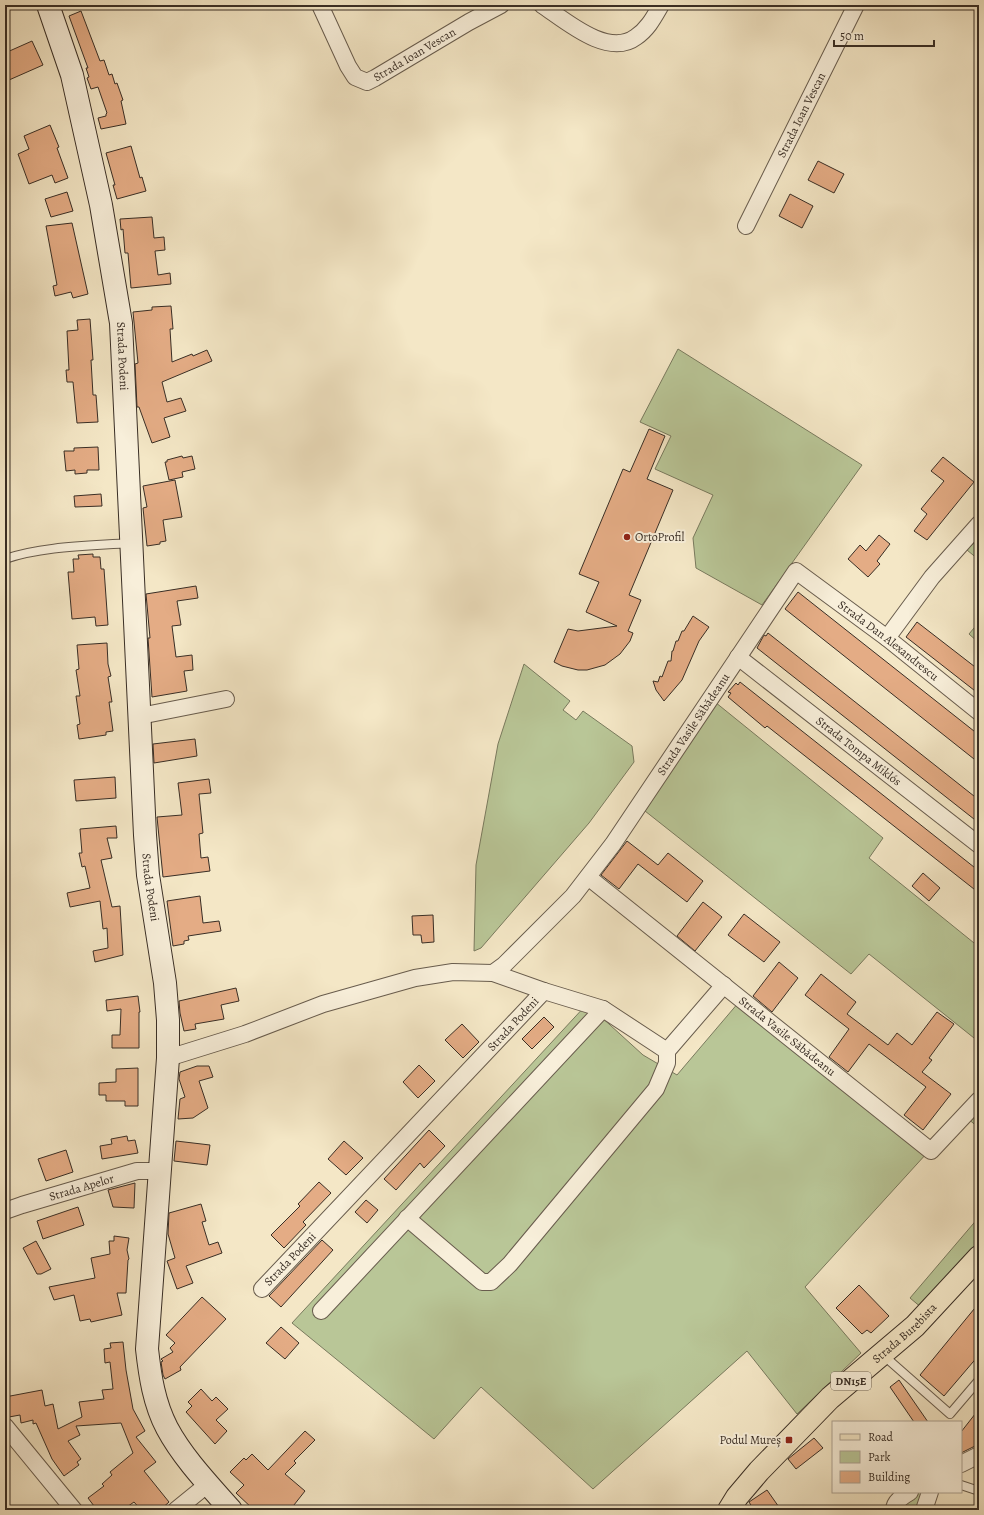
<svg xmlns="http://www.w3.org/2000/svg" width="984" height="1515" viewBox="0 0 984 1515" font-family="Alegreya,serif">
  <style>
    .green { fill: #b9c697; stroke: #797a5e }
    .building { fill: #e4ac85; stroke: #392e25 }
    .lines { fill: none; stroke-linecap: round; stroke-linejoin: round }
    .service-casing { stroke: #685c4d; stroke-width: 10 }
    .minor-casing { stroke: #685c4d; stroke-width: 18 }
    .secondary-casing { stroke: #392e25; stroke-width: 24 }
    .primary-casing { stroke: #392e25; stroke-width: 24 }
    .service { stroke: #f8efda; stroke-width: 8 }
    .minor { stroke: #f8efda; stroke-width: 16 }
    .secondary { stroke: #f8efda; stroke-width: 22 }
    .primary { stroke: #f4e7c6; stroke-width: 22 }
    .poi-dot { fill: #8f2418; stroke: #f8efda; stroke-width: 1.5 }
    .labels { text-anchor: middle; dominant-baseline: central; stroke-width: 4; stroke-linejoin: round; paint-order: stroke }
    .shield { fill: #f8efda; stroke: #72685b; stroke-width: 1 }
    .shield-label { font-size: 11px; font-weight: bold; fill: #392e25 }
    .street-label { font-size: 12px; fill: #392e25; stroke: #f8efda }
    .poi-label { font-size: 12px; fill: #392e25; stroke: #f8efda; text-anchor: start }
  </style>
  <rect width="100%" height="100%" fill="#f4e7c6"/>
  <filter id="stains"><feTurbulence type="fractalNoise" baseFrequency=".005" numOctaves="4"/><feColorMatrix values="0 0 0 0 .2 0 0 0 0 .09 0 0 0 0 .02 0 0 0 .5 -.17"/></filter>
  <radialGradient id="worn" r=".72"><stop offset=".6" stop-color="#630" stop-opacity="0"/><stop offset="1" stop-color="#630" stop-opacity=".3"/></radialGradient>
  <path class="green" d="M678,349L862,465L762,605L696,568L693,538L713,495L655,469L671,436L640,422Z
    M979,538V560L967,550Z
    M979,622V643L969,634Z
    M524,664L570,701L563,710L576,720L583,711L632,746L634,762L589,823L481,948L474,951L476,865L498,744Z
    M715,702L883,838L869,858L979,947V1042L869,954L851,974L645,811Z
    M739,1002L927,1153L805,1287L861,1353L797,1414L747,1351L593,1489L481,1387L434,1439L292,1323L587,1004L643,1055L677,1075Z
    M979,1106V1128L967,1118Z
    M979,1217V1241L922,1308L910,1298Z
    M914,1492H924L920,1510H897Z"/>
  <path class="building" d="M81,11L100,61L104,60L109,75L112,74L115,84L117,83L123,100L121,101L126,124L101,129L98,118L106,116V114L107,113L98,87L91,89L87,78L89,77L86,68H88L69,16Z
    M32,41L43,65L9,80L5,70V53Z
    M50,125L59,147L57,148L68,178L55,183L52,175L29,184L18,154L29,149L24,136Z
    M131,146L140,178L142,177L146,191L117,199L113,185H115L106,153Z
    M818,161L844,174L834,193L808,180Z
    M67,192L73,211L51,217L45,199Z
    M790,194L813,206L802,228L779,216Z
    M152,217L154,238L164,237L165,250L155,251L158,275L170,273L171,284L131,288L128,253H125L123,229L121,230L120,219Z
    M72,223L88,294L73,298L71,292L55,296L53,286L57,285L46,226Z
    M171,306L173,329H170L172,362L192,354L193,356L207,350L212,361L162,382L167,402L181,398L186,411L164,418L170,437L152,443L139,407H137L135,364L138,363L133,312L152,310V307Z
    M90,319L93,360H91L93,395H96L98,422L77,423L73,382H67L66,370H69L67,331L78,330L77,320Z
    M649,429L665,436L647,479L673,490L629,595L641,600L628,631L633,633L630,641L620,654L605,665L587,670H578L562,666L554,662L568,629L578,631L617,626L586,612L599,582L579,574L623,469L630,472Z
    M98,447L99,470H87V473L75,474V470L66,471L64,451H74V448Z
    M182,456L183,458L192,456L195,469L182,472L183,477L169,480L165,462H167V460Z
    M943,457L974,482L927,540L914,531L927,514L921,509L944,481L931,471Z
    M175,480L182,517L163,520L166,541L160,542V544L147,546L143,508L147,507L143,486Z
    M101,494L102,506L75,507L74,496Z
    M879,535L890,544L877,561L880,564L868,577L848,559L860,545L866,551Z
    M93,554V557H100L101,569H104L108,625L96,626L95,617L72,619L68,572H74L73,559H79L78,555Z
    M196,586L198,598L177,601L181,625L172,626L176,657L192,655L193,670L184,671L187,691L152,697L148,638H150L146,594Z
    M798,592L979,735V753L974,759L785,609Z
    M693,616L709,627L699,641L682,680L664,701L656,690L653,681L658,682L660,676L662,677L668,661H671L672,651H673L676,641H678L682,631H684Z
    M917,622L979,670V694L906,637Z
    M768,633L979,800V823L757,648L764,635L766,636Z
    M107,643L108,664L111,676L108,677L112,702H109L113,731L106,732V735L79,739L77,725L80,724L76,696H80L76,670L79,669L77,645Z
    M740,682L979,871V893L767,726L765,728L728,697L731,693L728,692L736,683L738,685Z
    M195,739L197,756L154,763L153,744Z
    M115,777L116,798L76,801L74,780Z
    M209,779L211,793L199,794L203,833L199,834L201,858L208,857L210,871L163,877L157,817L182,815L178,783Z
    M116,826L117,838H107L112,858L101,860L112,907L120,906L123,955L95,962L93,951L108,948L107,928L103,929L100,901L70,907L67,893L90,888L85,866L82,867L79,853H82L80,829Z
    M627,841L658,865L668,853L703,881L687,902L638,864L619,889L601,875Z
    M923,873L940,888L929,901L912,886Z
    M200,896L203,923L219,921L221,931L188,936L189,940L184,941V944L173,946L167,901Z
    M703,902L722,917L695,951L677,936Z
    M744,914L780,942L764,962L728,935Z
    M433,915L434,942L422,943L421,935H413L412,916Z
    M779,962L798,978L772,1012L753,996Z
    M821,974L856,1002L847,1014L888,1045L897,1033L912,1045L937,1012L954,1024L929,1058L932,1060L922,1072L951,1094L923,1130L904,1115L926,1087L869,1044L848,1072L829,1057L849,1029L805,995Z
    M236,988L239,1001L221,1005L224,1019L195,1024L196,1029L184,1031L180,1013L179,1001Z
    M138,996L140,1012H139V1048H112V1035H120L121,1009L107,1011L106,1000Z
    M544,1017L554,1027L532,1049L522,1039Z
    M462,1024L479,1042L463,1058L445,1040Z
    M419,1065L435,1081L418,1098L403,1082Z
    M197,1066H209L213,1077L199,1081L208,1108L193,1118L178,1119L180,1099L185,1097L179,1079L180,1072Z
    M138,1068V1106H125V1101H106V1095H99V1083L116,1082V1069Z
    M429,1130L445,1146L424,1168L420,1163L396,1190L384,1179Z
    M127,1136L128,1141L135,1140L138,1153L102,1159L100,1146L112,1144L111,1139Z
    M176,1141L210,1145L207,1165L174,1161Z
    M344,1141L363,1158L346,1175L328,1159Z
    M66,1150L73,1172L46,1181L38,1159Z
    M319,1182L331,1193L303,1222L306,1225L284,1248L271,1235L300,1206L298,1204Z
    M135,1183L134,1208L113,1207L108,1190Z
    M366,1200L378,1210L367,1223L355,1212Z
    M201,1204L206,1221L202,1222L209,1245L218,1242L222,1253L186,1266L193,1283L177,1289L167,1261L175,1258L168,1234L169,1213Z
    M78,1207L84,1225L43,1239L37,1221Z
    M114,1236L129,1238L127,1250L129,1259L128,1260L126,1293H117L122,1315L91,1322L90,1319L80,1321L74,1295L54,1300L49,1287L95,1278L91,1258L110,1254L109,1241H114Z
    M322,1240L333,1250L281,1307L269,1296Z
    M36,1241L51,1269L41,1274H37L23,1248Z
    M859,1285L889,1316L871,1333L867,1330L862,1334L836,1308Z
    M202,1297L226,1319L180,1367L181,1370L165,1379L163,1375L161,1362L163,1361L161,1359L173,1352L170,1348L175,1343L166,1335Z
    M979,1303V1355L944,1396L920,1375Z
    M281,1327L299,1343L285,1359L266,1343Z
    M123,1342L126,1370L133,1409L145,1431L136,1437L156,1462L144,1471L169,1502L160,1510H141L134,1502L124,1509L97,1510L88,1498L104,1486L102,1484L112,1475L110,1472L133,1453L121,1423L76,1426L80,1435L68,1441L81,1459L77,1462L79,1465L64,1476L52,1459L36,1423L33,1424V1420L21,1423L20,1415L9,1417L5,1397L42,1390L45,1406L53,1404L58,1429L82,1417L79,1402L104,1399L102,1390L113,1389L110,1362L105,1363L104,1349L111,1348L110,1343Z
    M899,1380L910,1396L928,1422H914L890,1387Z
    M201,1389L212,1401L216,1397L228,1409L216,1420L227,1431L215,1444L186,1412L192,1406L188,1402Z
    M979,1409V1444L961,1453V1432Z
    M305,1431L315,1440L294,1461L296,1463L285,1474L305,1491L290,1510H254L236,1493L244,1485L230,1472L244,1458L246,1460L252,1454L268,1470Z
    M814,1438L823,1448L796,1469L788,1459Z
    M767,1490L781,1510H754L749,1502Z"/>
  <g class="lines">
    <g class="service-casing">
      <path id="service" d="M5,559C43,546 90,546 130,543
        M883,1355L950,1414L979,1380
        M961,1485L979,1491"/>
    </g>
    <g class="minor-casing">
      <g id="minor">
        <path id="s1" d="M320,5L348,66L355,77L367,82L375,78L469,22L501,5"/>
        <path d="M542,5C566,21 608,58 636,37C648,29 654,17 661,5"/>
        <path id="s2" d="M746,226L856,5"/>
        <path d="M887,638L932,577L979,524"/>
        <path id="s3" d="M738,657L979,845"/>
        <path d="M140,716L226,699"/>
        <path id="s4" d="M588,877L931,1151L979,1100"/>
        <path id="s5" d="M493,973L504,965L573,896L613,844L796,571L887,638L979,712"/>
        <path d="M667,1051L724,985"/>
        <path d="M168,1058L245,1034L323,1004L415,978L453,972L493,973L544,991L262,1289"/>
        <path id="s6" d="M5,1211L22,1205L137,1171H159"/>
        <path d="M407,1218L482,1282H491L510,1264L656,1089L667,1063V1051L603,1009L544,991"/>
        <path d="M321,1311L603,1009"/>
        <path d="M5,1426L74,1510"/>
        <path d="M961,1464L979,1455"/>
        <path d="M176,1510L208,1484"/>
        <path d="M894,1510C894,1501 903,1496 910,1492"/>
        <path d="M924,1510L930,1492"/>
      </g>
    </g>
    <g class="secondary-casing">
      <g id="secondary">
        <path id="s7" d="M48,5L72,75L101,205L121,323L145,835L148,875L165,983L168,1020V1058L147,1349C150,1376 154,1403 167,1428C183,1458 209,1485 231,1510"/>
      </g>
    </g>
    <g class="primary-casing">
      <g id="primary">
        <path id="s8" d="M729,1510L737,1497L759,1471L830,1398L915,1326L979,1257"/>
      </g>
    </g>
    <use href="#service" class="service"/>
    <use href="#minor" class="minor"/>
    <use href="#secondary" class="secondary"/>
    <use href="#primary" class="primary"/>
  </g>
  <g class="poi-dot">
    <circle cx="627" cy="537" r="4"/>
    <rect x="785" y="1436" width="8" height="8" rx="2"/>
  </g>
  <g class="labels">
    <rect class="shield" x="831" y="1372" width="40" height="18" rx="3"/>
    <g class="shield-label">
      <text x="851" y="1381">DN15E</text>
    </g>
    <g class="street-label">
      <text stroke="none"><textPath href="#s1" startOffset="148">Strada Ioan Vescan</textPath></text>
      <text stroke="none"><textPath href="#s2" startOffset="124">Strada Ioan Vescan</textPath></text>
      <text stroke="none"><textPath href="#s7" startOffset="360">Strada Podeni</textPath></text>
      <text stroke="none"><textPath href="#s5" startOffset="621">Strada Dan Alexandrescu</textPath></text>
      <text stroke="none"><textPath href="#s5" startOffset="321">Strada Vasile Săbădeanu</textPath></text>
      <text stroke="none"><textPath href="#s3" startOffset="153">Strada Tompa Miklós</textPath></text>
      <text stroke="none"><textPath href="#s7" startOffset="892">Strada Podeni</textPath></text>
      <text transform="translate(513 1024) rotate(-47)">Strada Podeni</text>
      <text stroke="none"><textPath href="#s4" startOffset="255">Strada Vasile Săbădeanu</textPath></text>
      <text stroke="none"><textPath href="#s6" startOffset="80">Strada Apelor</textPath></text>
      <text transform="translate(290 1259) rotate(-46)">Strada Podeni</text>
      <text stroke="none"><textPath href="#s8" startOffset="250">Strada Burebista</textPath></text>
    </g>
    <g class="poi-label">
      <text x="635" y="537">OrtoProfil</text>
      <text x="781" y="1440" text-anchor="end">Podul Mureș</text>
    </g>
  </g>
  <rect width="984" height="1515" fill="none" stroke="#f4e7c6" stroke-width="20"/>
  <rect x="6" y="6" width="972" height="1503" fill="none" stroke="#392e25" stroke-width="2"/>
  <rect x="10" y="10" width="964" height="1495" fill="none" stroke="#392e25"/>
  <rect x="832" y="1421" width="130" height="72" fill="#f8efda" stroke="#aca292"/>
  <rect x="840" y="1434" width="20" height="6" fill="#f4e7c6" stroke="#aca292"/>
  <text x="868" y="1441" font-size="12" fill="#392e25">Road</text>
  <rect x="840" y="1451" width="20" height="12" fill="#b9c697" stroke="#aca292"/>
  <text x="868" y="1461" font-size="12" fill="#392e25">Park</text>
  <rect x="840" y="1471" width="20" height="12" fill="#e4ac85" stroke="#aca292"/>
  <text x="868" y="1481" font-size="12" fill="#392e25">Building</text>
  <path d="M834 40v6h100v-6" fill="none" stroke="#392e25" stroke-width="2"/>
  <text x="840" y="40" font-size="12" fill="#392e25" stroke="#f8efda" stroke-width="3" paint-order="stroke">50 m</text>
  <rect width="100%" height="100%" filter="url(#stains)"/>
  <rect width="100%" height="100%" fill="url(#worn)"/>
</svg>
